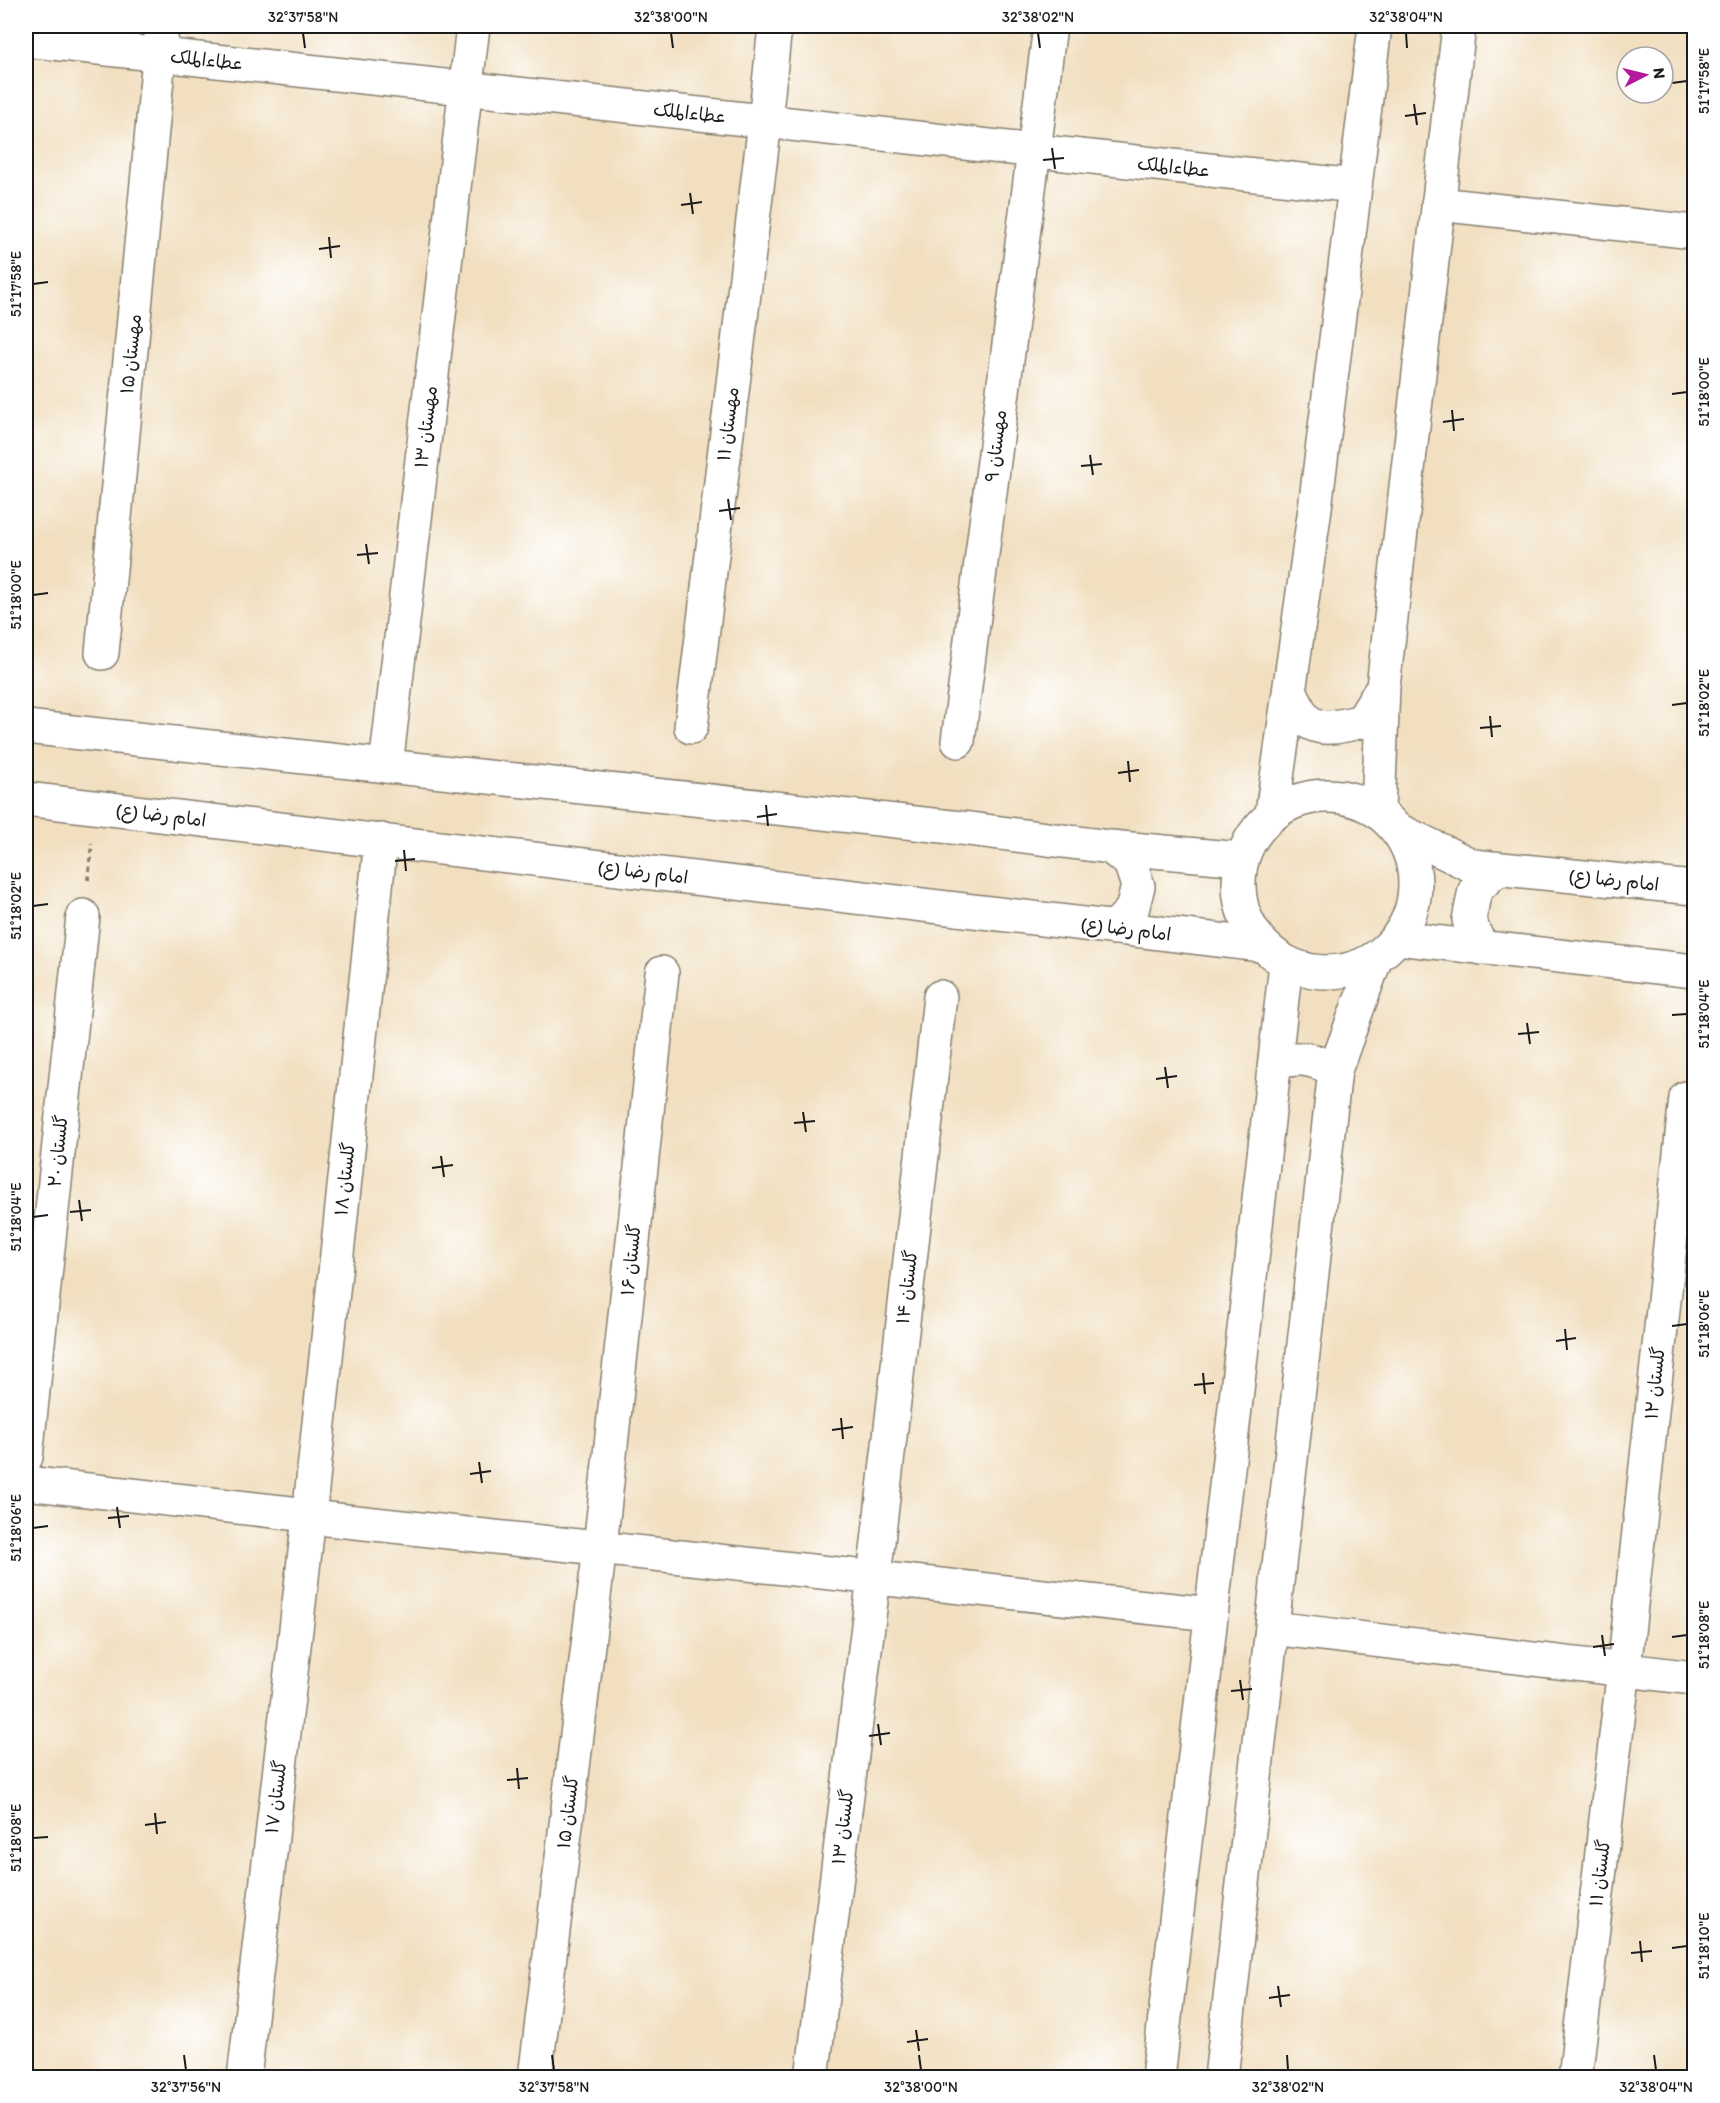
<svg xmlns="http://www.w3.org/2000/svg" width="1720" height="2103" viewBox="0 0 1720 2103" font-family="Itim,'Playpen Sans Arabic',sans-serif">
  <style>
    .lines { fill: none; stroke-linecap: round; stroke-linejoin: round }
    .minor-casing { stroke: #867e6e; stroke-width: 36 }
    .tertiary-casing { stroke: #867e6e; stroke-width: 36 }
    .path { stroke: #867e6e; stroke-width: 4; stroke-dasharray: 4.5 4.5; stroke-linecap: butt }
    .minor { stroke: #fff; stroke-width: 33 }
    .tertiary { stroke: #fff; stroke-width: 33 }
    .ticks { fill: none; stroke: #1c1c1c; stroke-width: 2 }
    .labels { text-anchor: middle; dominant-baseline: central; stroke-width: 4.5; stroke-linejoin: round; paint-order: stroke }
    .street-label { font-size: 18px; fill: #1c1c1c; stroke: #fff }
    .neatline { fill: none; stroke: #1c1c1c; stroke-width: 2 }
    .ticks-label { font-size: 15px; text-anchor: middle; fill: #1c1c1c }
  </style>
  <rect width="100%" height="100%" fill="#fff"/>
  <filter id="ink" filterUnits="userSpaceOnUse"><feTurbulence type="fractalNoise" baseFrequency=".0167" numOctaves="2"/><feDisplacementMap in="SourceGraphic" scale="12" xChannelSelector="R" yChannelSelector="G"/><feConvolveMatrix kernelMatrix="1 2 1 2 8 2 1 2 1" color-interpolation-filters="sRGB"/></filter>
  <filter id="wash" filterUnits="userSpaceOnUse"><feTurbulence type="fractalNoise" baseFrequency=".008" numOctaves="4" result="noise"/><feDisplacementMap in="SourceGraphic" scale="24" xChannelSelector="R" yChannelSelector="G"/><feGaussianBlur stdDeviation="1.35" result="paint"/><feColorMatrix in="noise" values="0 0 0 0 0 0 0 0 0 0 0 0 0 0 0 0 0 1.4 0 .05"/><feComposite in="paint" operator="in"/></filter>
  <g filter="url(#wash)">
    <rect width="100%" height="100%" fill="#f1dfc0"/>
  </g>
  <g filter="url(#ink)">
    <g class="lines">
      <g class="minor-casing">
        <path id="minor" d="M26,40L1355,186
          M1438,204L1694,232
          M102,653L162,26
          M691,727L765,122L775,26
          M958,741L1050,26
          M386,766L473,26
          M26,1457L83,916
          M26,1483L291,1513L309,1517L1211,1614
          M1272,1628L1694,1678
          M244,2078L309,1517L381,840
          M535,2078L600,1547L662,973
          M812,2078L874,1577L940,997
          M1575,2078L1624,1669L1686,1098"/>
      </g>
      <g class="tertiary-casing">
        <path id="tertiary" d="M1290,689C1294,698 1297,708 1303,716C1315,734 1344,726 1362,721L1383,687
          M26,727L961,828L1110,847L1241,859
          M1239 884a88 88 0 1 1 176 0a88 88 0 1 1-176 0Z
          M26,799L1261,945
          M1378,811L1383,687L1459,26
          M1272,813L1315,508L1375,26
          M1398,830L1473,866L1694,888
          M1110,847L1130,862L1138,886L1132,910L1114,928
          M1397,938L1694,971
          M1481,948L1469,920L1475,890L1497,869
          M1275,1063C1300,1056 1311,1058 1335,1070
          M1158,2078L1286,964
          M1221,2078L1335,1070L1375,960"/>
      </g>
      <path class="path" d="M88,880L92,843"/>
      <use href="#minor" class="minor"/>
      <use href="#tertiary" class="tertiary"/>
    </g>
  </g>
  <path class="ticks" d="M303,33L305,48M671,33L673,48M1038,33L1040,48M1406,33L1407,48M1672,83L1687,81M1414,104L1417,125M1405,116L1426,113M1052,148L1055,169M1043,160L1064,158M690,193L693,214M681,205L702,202M329,237L331,258M319,249L340,246M33,284L48,282M1672,394L1687,392M1452,410L1454,431M1443,422L1464,419M1090,455L1093,475M1081,466L1102,464M728,499L731,520M719,511L740,508M366,544L369,564M357,555L378,553M33,595L48,593M1672,705L1687,703M1490,716L1492,737M1480,728L1501,726M1128,761L1130,782M1118,773L1139,770M766,805L768,826M757,817L777,814M404,850L406,871M395,861L415,859M33,906L48,904M1672,1015L1687,1014M1527,1023L1530,1044M1518,1034L1539,1032M1165,1067L1168,1088M1156,1079L1177,1076M803,1112L806,1132M794,1123L815,1121M441,1156L444,1177M432,1168L453,1165M79,1200L82,1221M70,1212L91,1210M33,1217L48,1215M1672,1326L1687,1324M1565,1329L1567,1350M1556,1341L1576,1338M1203,1373L1205,1394M1194,1385L1214,1383M841,1418L843,1439M832,1430L853,1427M479,1462L482,1483M470,1474L491,1471M117,1507L120,1528M108,1518L129,1516M33,1528L48,1526M1602,1635L1605,1656M1672,1637L1687,1635M1593,1647L1614,1644M1240,1680L1243,1700M1231,1691L1252,1689M878,1724L881,1745M869,1736L890,1733M517,1768L519,1789M507,1780L528,1778M155,1813L157,1834M145,1825L166,1822M33,1838L48,1837M1640,1941L1642,1962M1672,1948L1687,1946M1631,1953L1652,1951M1278,1986L1281,2007M1269,1998L1290,1995M916,2030L919,2051M907,2042L928,2039M184,2055L186,2070M552,2055L554,2070M919,2055L921,2070M1287,2055L1288,2070M1654,2055L1656,2070"/>
  <g class="labels">
    <g class="street-label">
      <text transform="translate(207 60) rotate(6)">عطاءالملک</text>
      <text transform="translate(690 113) rotate(6)">عطاءالملک</text>
      <text transform="translate(1174 167) rotate(6)">عطاءالملک</text>
      <text transform="translate(131 354) rotate(-84)">مهستان ۱۵</text>
      <text transform="translate(728 424) rotate(-83)">مهستان ۱۱</text>
      <text transform="translate(426 427) rotate(-83)">مهستان ۱۳</text>
      <text transform="translate(996 446) rotate(-83)">مهستان ۹</text>
      <text transform="translate(161 815) rotate(7)">امام رضا (ع)</text>
      <text transform="translate(643 872) rotate(7)">امام رضا (ع)</text>
      <text transform="translate(1614 880) rotate(6)">امام رضا (ع)</text>
      <text transform="translate(1126 929) rotate(7)">امام رضا (ع)</text>
      <text transform="translate(58 1151) rotate(-84)">گلستان ۲۰</text>
      <text transform="translate(345 1179) rotate(-84)">گلستان ۱۸</text>
      <text transform="translate(631 1260) rotate(-84)">گلستان ۱۶</text>
      <text transform="translate(907 1287) rotate(-83)">گلستان ۱۴</text>
      <text transform="translate(1655 1383) rotate(-84)">گلستان ۱۲</text>
      <text transform="translate(276 1797) rotate(-83)">گلستان ۱۷</text>
      <text transform="translate(568 1812) rotate(-83)">گلستان ۱۵</text>
      <text transform="translate(843 1827) rotate(-83)">گلستان ۱۳</text>
      <text transform="translate(1600 1873) rotate(-83)">گلستان ۱۱</text>
    </g>
  </g>
  <rect width="1720" height="2103" fill="none" stroke="#fff" stroke-width="66"/>
  <g transform="translate(1645 75) rotate(83)"><circle r="28" fill="#ffffff" stroke="#a4a4a4" stroke-width="1.5"/>
  <path d="M0-4.5L10 22L0 15L-10 22Z" fill="#b5179e"/>
  <text y="-9" font-size="16" font-weight="bold" text-anchor="middle" fill="#1c1c1c">N</text>
  </g>
  <rect x="33" y="33" width="1654" height="2037" class="neatline"/>
  <g class="ticks-label">
    <text x="303" y="22">32°37'58"N</text>
    <text x="671" y="22">32°38'00"N</text>
    <text x="1038" y="22">32°38'02"N</text>
    <text x="1406" y="22">32°38'04"N</text>
    <text transform="translate(1704 81) rotate(-90)" y="5">51°17'58"E</text>
    <text transform="translate(16 284) rotate(-90)" y="5">51°17'58"E</text>
    <text transform="translate(1704 392) rotate(-90)" y="5">51°18'00"E</text>
    <text transform="translate(16 595) rotate(-90)" y="5">51°18'00"E</text>
    <text transform="translate(1704 703) rotate(-90)" y="5">51°18'02"E</text>
    <text transform="translate(16 906) rotate(-90)" y="5">51°18'02"E</text>
    <text transform="translate(1704 1014) rotate(-90)" y="5">51°18'04"E</text>
    <text transform="translate(16 1217) rotate(-90)" y="5">51°18'04"E</text>
    <text transform="translate(1704 1324) rotate(-90)" y="5">51°18'06"E</text>
    <text transform="translate(16 1528) rotate(-90)" y="5">51°18'06"E</text>
    <text transform="translate(1704 1635) rotate(-90)" y="5">51°18'08"E</text>
    <text transform="translate(16 1838) rotate(-90)" y="5">51°18'08"E</text>
    <text transform="translate(1704 1946) rotate(-90)" y="5">51°18'10"E</text>
    <text x="186" y="2092">32°37'56"N</text>
    <text x="554" y="2092">32°37'58"N</text>
    <text x="921" y="2092">32°38'00"N</text>
    <text x="1288" y="2092">32°38'02"N</text>
    <text x="1656" y="2092">32°38'04"N</text>
  </g>
</svg>
